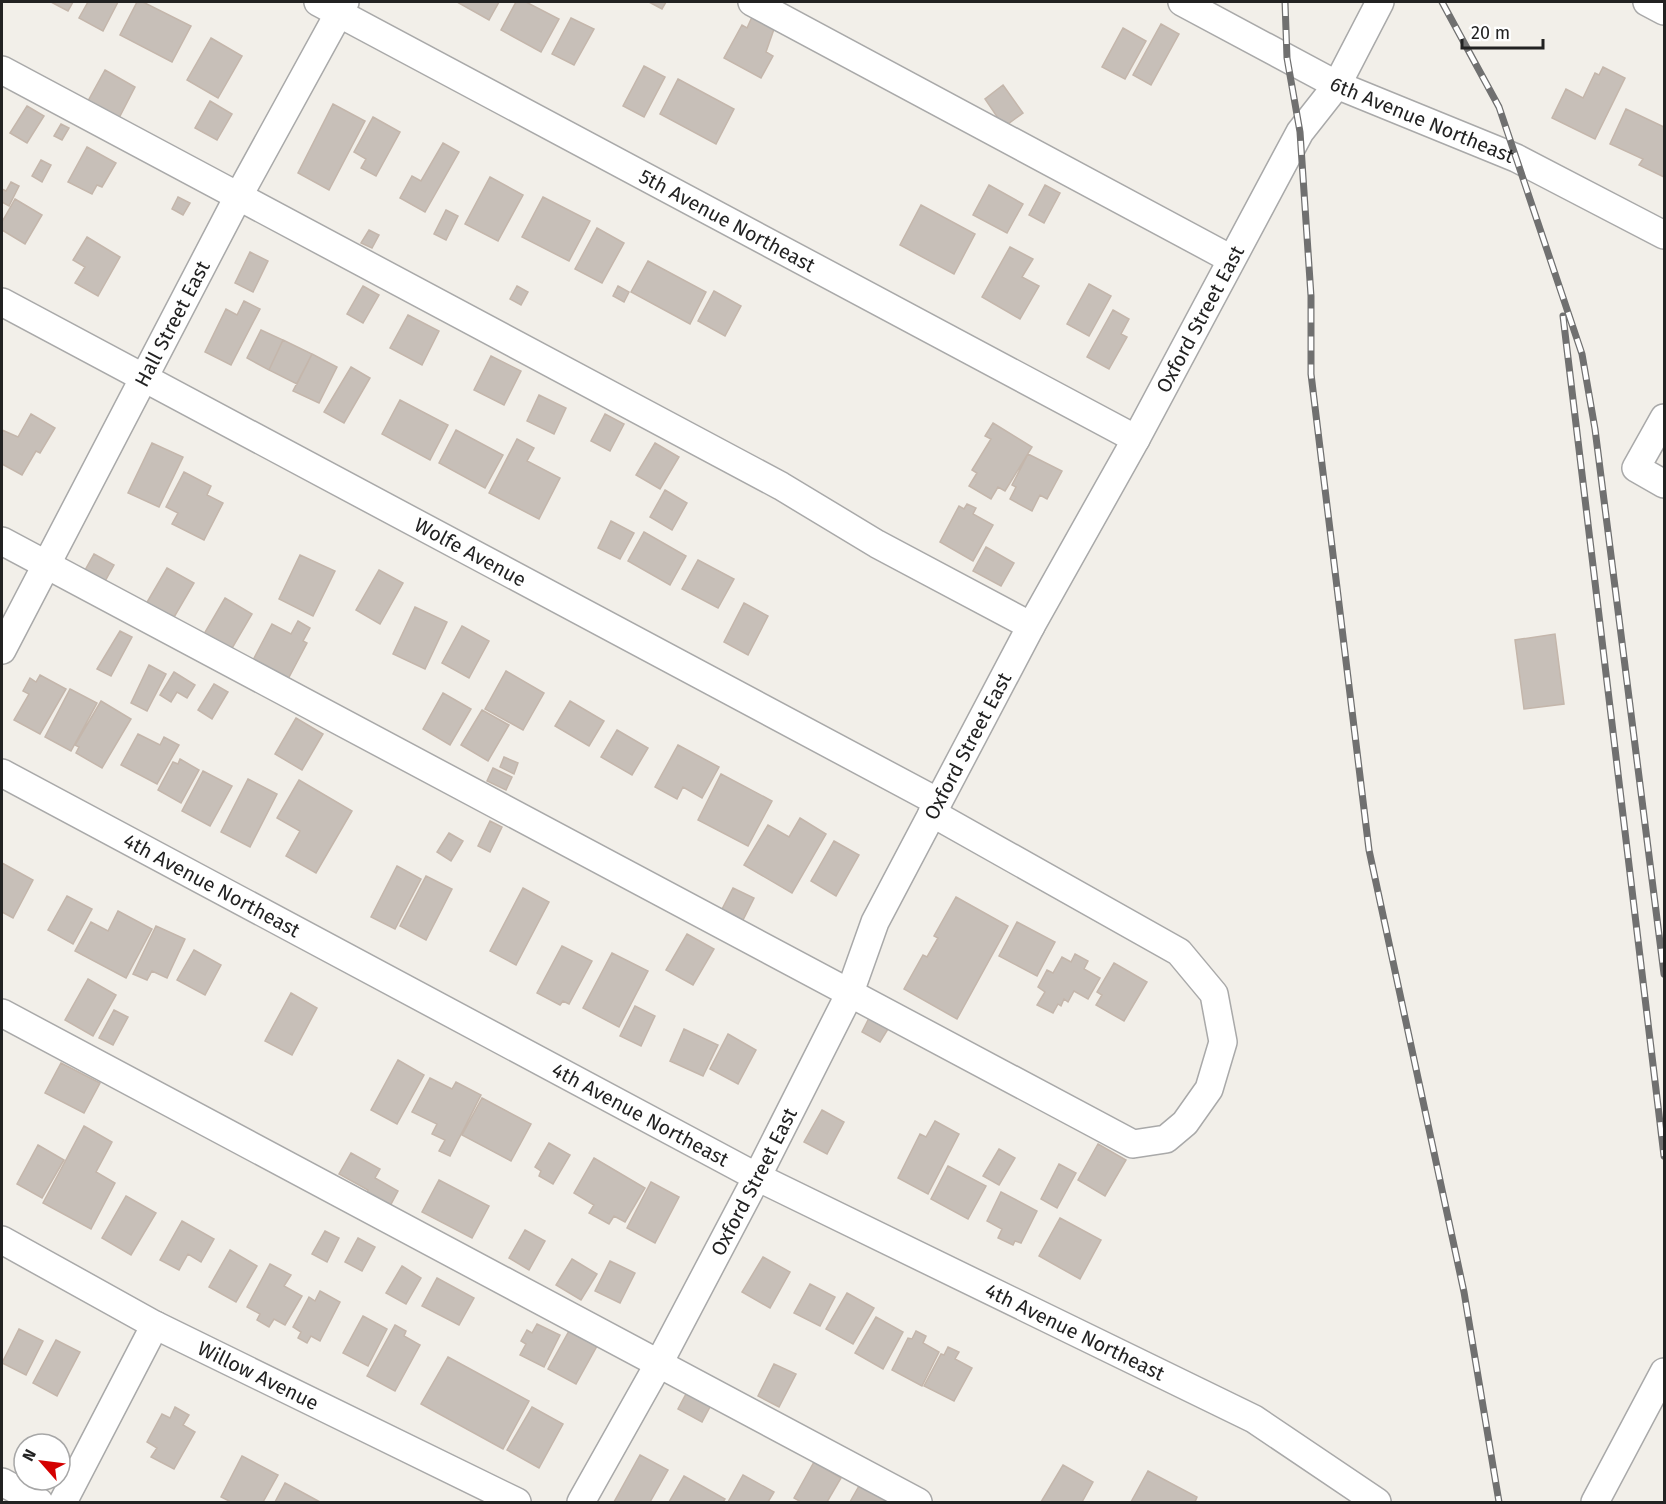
<svg xmlns="http://www.w3.org/2000/svg" width="1666" height="1504" viewBox="0 0 1666 1504" font-family="'Fira Sans',sans-serif">
  <style>
    .building { fill: #c7bfb8; stroke: #c4b6ab; stroke-width: 1.5 }
    .lines { fill: none; stroke-linecap: round; stroke-linejoin: round }
    .minor-casing { stroke: #a9a9a9; stroke-width: 30 }
    .minor { stroke: #fff; stroke-width: 27 }
    .rail-casing { stroke: #707070; stroke-width: 7 }
    .rail { stroke: #fff; stroke-width: 4.5; stroke-dasharray: 14; stroke-linecap: butt }
    .labels { text-anchor: middle; dominant-baseline: central; stroke-width: 4.5; stroke-linejoin: round; paint-order: stroke }
    .street-label { font-size: 20px; fill: #222; stroke: #fff }
  </style>
  <rect width="100%" height="100%" fill="#f2efe9"/>
  <path class="building" d="M51,2H73L68,11Z
    M88,2H118L103,31L79,18Z
    M137,2H143L191,26L172,62L120,35Z
    M457,2H499L489,20Z
    M516,2H526L559,19L541,52L501,30Z
    M649,2H666L662,9Z
    M752,17L774,29L766,52L773,56L761,78L724,58L742,25L747,28Z
    M571,18L594,29L574,65L552,54Z
    M1161,24L1179,34L1151,85L1133,75Z
    M1123,28L1146,41L1125,79L1102,67Z
    M211,38L242,56L218,98L187,80Z
    M644,66L665,77L644,117L623,106Z
    M1603,67L1625,78L1595,139L1552,118L1566,89L1583,98L1595,73L1599,75Z
    M105,70L135,87L119,118L88,101Z
    M678,79L734,109L716,144L660,114Z
    M1003,85L1023,113L1004,127L985,99Z
    M210,101L232,114L217,140L195,128Z
    M333,104L365,121L329,190L298,173Z
    M27,106L44,116L27,143L10,133Z
    M1626,109L1664,127V177L1639,165L1643,159L1610,144Z
    M373,117L400,132L376,176L361,168L366,159L354,152Z
    M61,124L69,128L62,140L54,136Z
    M443,143L459,152L425,212L400,198L412,176L421,181Z
    M87,147L116,163L102,187L97,185L92,194L68,182Z
    M41,160L51,165L42,182L32,176Z
    M490,177L523,195L498,241L465,224Z
    M11,182L19,186L9,206L2,202V189L6,191Z
    M989,185L1023,204L1007,233L973,215Z
    M1045,185L1060,193L1044,223L1029,215Z
    M178,197L190,203L183,215L172,209Z
    M543,197L590,221L569,261L522,237Z
    M15,199L42,215L25,244L2,230V222Z
    M921,205L975,234L954,274L900,245Z
    M446,210L458,216L446,240L434,234Z
    M597,228L624,243L602,283L575,269Z
    M369,230L379,235L372,248L361,243Z
    M87,237L120,257L98,296L75,283L85,267L73,260Z
    M1010,247L1033,259L1022,277L1039,286L1020,319L982,297Z
    M250,252L268,261L253,292L235,283Z
    M648,261L706,292L690,324L631,292Z
    M1089,284L1111,296L1089,336L1067,324Z
    M363,286L379,295L363,323L347,314Z
    M517,286L528,292L521,305L510,299Z
    M618,286L629,292L624,302L613,296Z
    M714,291L741,306L725,336L698,321Z
    M244,301L260,309L231,365L205,352L226,309L237,315Z
    M1113,310L1129,319L1121,334L1127,337L1109,369L1087,357Z
    M408,315L439,331L422,365L390,348Z
    M261,330L283,340L269,370L247,358Z
    M283,340L312,354L297,384L269,370Z
    M312,354L337,367L319,403L293,391Z
    M491,356L521,371L504,405L474,390Z
    M351,367L370,378L344,423L324,412Z
    M539,395L566,408L554,434L527,421Z
    M400,400L448,425L430,460L382,434Z
    M31,414L55,428L40,453L36,451L22,475L2,464V430L18,437Z
    M605,414L624,424L610,451L591,441Z
    M993,423L1032,447L1005,491L998,487L991,499L969,486L977,473L972,470L991,439L985,436Z
    M456,430L503,455L485,488L439,463Z
    M517,439L534,448L527,461L560,478L539,519L489,493Z
    M152,443L183,457L159,507L128,493Z
    M655,443L679,457L660,489L636,475Z
    M1028,454L1062,471L1047,499L1040,495L1032,511L1010,499L1016,487L1012,485Z
    M184,472L211,486L207,495L223,503L204,540L172,524L178,513L166,507Z
    M665,490L687,503L672,530L650,517Z
    M967,504L976,508L973,514L993,525L973,561L940,542L959,506L964,509Z
    M611,521L634,533L620,559L598,548Z
    M644,532L686,556L670,585L628,561Z
    M986,547L1014,563L1001,586L973,571Z
    M94,554L114,565L104,583L84,572Z
    M300,555L335,571L313,616L279,599Z
    M698,560L734,579L718,608L682,589Z
    M167,568L194,583L173,619L146,604Z
    M379,570L403,583L380,624L356,610Z
    M225,598L252,614L231,650L204,634Z
    M744,603L768,616L748,655L724,642Z
    M415,607L447,622L425,669L393,654Z
    M298,621L310,628L303,641L307,643L287,681L252,662L272,624L291,634Z
    M462,626L489,641L469,678L442,663Z
    M120,631L132,637L111,676L97,669Z
    M1555,634L1564,704L1524,709L1515,640Z
    M149,665L166,674L147,711L131,703Z
    M506,671L544,693L523,730L485,709Z
    M174,672L195,685L187,698L177,692L171,702L160,695Z
    M40,675L66,689L40,734L14,720L29,694L23,691L30,678L36,682Z
    M214,684L228,692L212,719L198,710Z
    M70,689L97,703L71,751L45,737Z
    M443,693L471,709L450,745L423,729Z
    M101,701L131,719L102,768L76,753L79,747L75,745Z
    M570,701L604,721L589,746L555,726Z
    M482,710L509,725L488,761L461,745Z
    M296,718L323,734L302,770L275,754Z
    M617,730L648,748L632,775L601,757Z
    M138,734L160,745L164,737L179,745L157,784L121,765Z
    M678,745L719,767L702,798L683,787L677,799L655,787Z
    M504,757L518,763L514,774L500,767Z
    M180,759L199,770L181,803L158,790L173,762L178,764Z
    M493,768L512,777L506,790L487,781Z
    M203,771L232,786L210,826L182,811Z
    M721,774L772,801L748,846L698,820Z
    M248,779L277,794L250,847L221,832Z
    M299,780L352,811L316,873L286,856L300,831L277,818Z
    M800,818L826,834L792,893L744,865L768,825L789,837Z
    M490,821L502,827L490,852L478,846Z
    M449,833L463,841L451,861L437,852Z
    M834,841L859,855L836,896L811,881Z
    M2,863L33,880L13,918L2,912Z
    M397,866L421,879L395,929L371,917Z
    M426,876L452,889L426,940L400,926Z
    M523,888L549,902L516,965L490,951Z
    M733,888L754,898L741,924L720,913Z
    M67,896L92,909L73,944L48,930Z
    M956,897L1008,926L957,1019L904,989L923,955L927,957L938,938L934,936Z
    M118,911L152,929L126,978L75,951L91,922L108,931Z
    M1017,922L1055,942L1037,976L999,956Z
    M156,926L185,939L167,978L152,971L147,980L133,974Z
    M687,934L714,949L693,985L666,970Z
    M562,946L592,961L569,1004L563,1001L560,1005L537,993Z
    M194,950L221,965L205,995L177,980Z
    M612,953L648,971L619,1027L583,1008Z
    M1075,954L1088,961L1084,969L1100,978L1088,999L1074,991L1068,1002L1064,999L1061,1006L1058,1004L1053,1013L1037,1005L1045,992L1038,987L1047,970L1053,973L1062,957L1071,962Z
    M1114,963L1147,982L1124,1021L1096,1005L1102,995L1097,992Z
    M88,979L116,995L93,1036L65,1020Z
    M291,993L317,1008L292,1055L265,1041Z
    M635,1006L655,1016L641,1046L620,1036Z
    M114,1010L128,1017L113,1045L99,1038Z
    M869,1018L888,1029L880,1042L862,1032Z
    M684,1029L718,1045L703,1076L670,1061Z
    M728,1034L756,1050L738,1084L710,1069Z
    M398,1060L424,1075L397,1124L371,1110Z
    M61,1063L100,1083L84,1113L45,1093Z
    M430,1078L452,1089L456,1082L481,1095L450,1156L439,1151L445,1140L432,1134L437,1124L412,1112Z
    M482,1098L531,1124L511,1161L462,1135Z
    M822,1110L844,1122L827,1154L804,1142Z
    M935,1121L959,1134L928,1194L898,1178L920,1134L926,1137Z
    M84,1126L112,1142L96,1172L115,1183L91,1229L43,1203Z
    M549,1143L570,1155L553,1184L539,1176L541,1171L535,1167Z
    M1098,1144L1126,1160L1105,1196L1078,1180Z
    M38,1145L64,1160L42,1198L17,1184Z
    M999,1149L1015,1158L999,1185L983,1176Z
    M351,1153L380,1169L375,1178L398,1191L389,1208L366,1194L368,1190L339,1174Z
    M594,1158L645,1188L625,1222L614,1216L609,1224L589,1213L594,1205L574,1193Z
    M1059,1164L1076,1173L1057,1208L1041,1199Z
    M948,1166L986,1186L968,1219L931,1199Z
    M439,1180L489,1206L472,1238L422,1212Z
    M651,1182L679,1197L655,1243L627,1228Z
    M1001,1192L1037,1211L1021,1243L1015,1241L1013,1245L998,1238L1002,1229L987,1221Z
    M126,1196L156,1213L131,1255L102,1238Z
    M1060,1218L1101,1240L1080,1279L1039,1256Z
    M182,1221L214,1239L201,1262L188,1254L179,1270L160,1260Z
    M525,1230L545,1241L529,1270L509,1258Z
    M325,1231L339,1238L327,1262L312,1254Z
    M358,1238L375,1247L362,1271L345,1262Z
    M230,1250L257,1266L236,1302L209,1287Z
    M763,1257L790,1272L770,1308L742,1292Z
    M572,1259L597,1274L581,1300L556,1285Z
    M610,1261L635,1273L620,1303L595,1291Z
    M270,1264L291,1275L284,1286L302,1296L285,1325L274,1319L269,1327L257,1320L260,1314L247,1307Z
    M402,1266L421,1278L406,1304L386,1293Z
    M437,1278L474,1298L459,1325L422,1306Z
    M810,1284L835,1297L820,1326L794,1313Z
    M320,1291L340,1302L320,1341L311,1336L307,1343L298,1338L301,1332L293,1327L309,1297L315,1301Z
    M847,1293L874,1308L853,1344L826,1329Z
    M363,1316L387,1329L368,1366L343,1353Z
    M876,1317L903,1332L883,1369L855,1353Z
    M537,1324L560,1335L544,1367L520,1355L526,1344L521,1341L527,1330L532,1333Z
    M395,1325L406,1331L404,1336L420,1345L395,1391L367,1376Z
    M19,1329L43,1341L26,1375L2,1363Z
    M569,1331L597,1346L576,1384L548,1369Z
    M916,1331L926,1336L923,1343L939,1352L922,1386L892,1370L908,1338L912,1339Z
    M56,1340L80,1352L57,1396L33,1383Z
    M948,1347L959,1352L955,1359L972,1368L954,1401L924,1386L941,1354L944,1355Z
    M448,1357L529,1401L503,1449L421,1404Z
    M774,1364L796,1374L779,1407L758,1396Z
    M687,1392L711,1405L702,1422L678,1409Z
    M175,1407L189,1415L183,1425L195,1432L174,1469L151,1457L157,1448L147,1442L162,1414L170,1418Z
    M532,1407L563,1424L539,1468L507,1450Z
    M640,1455L668,1470L650,1502H614Z
    M242,1456L278,1475L263,1502H231L221,1497Z
    M814,1462L841,1478L827,1502H801L794,1498Z
    M1063,1465L1093,1482L1082,1502H1041Z
    M1148,1471L1197,1497L1195,1502H1131Z
    M743,1475L774,1492L768,1502H728Z
    M684,1476L725,1499L723,1502H669Z
    M285,1483L320,1502H275Z
    M859,1486L886,1500L884,1502H850Z"/>
  <g class="lines">
    <g class="minor-casing">
      <g id="minor">
        <path id="s1" d="M318,2L1136,439"/>
        <path d="M752,2L1231,259"/>
        <path id="s2" d="M1182,2L1337,85L1516,158L1664,235"/>
        <path d="M1647,2L1664,11"/>
        <path d="M2,70L781,486L877,544L1031,626"/>
        <path id="s3" d="M2,302L938,802"/>
        <path d="M1664,418L1636,468L1664,484"/>
        <path d="M2,541L1133,1144L1166,1139L1185,1123L1209,1089L1223,1042L1214,994L1179,952L932,813"/>
        <path id="s4" d="M2,650L238,197L345,2"/>
        <path id="s5" d="M2,773L757,1177L1254,1419L1377,1502"/>
        <path d="M2,1013L918,1502"/>
        <path id="s6" d="M2,1240L155,1325L517,1502"/>
        <path d="M2,1482L39,1502"/>
        <path d="M63,1502L155,1325"/>
        <path id="s7" d="M581,1502L658,1365L757,1177L849,995L875,922L1031,626L1136,439L1300,132L1337,85L1380,2"/>
        <path d="M1595,1502L1664,1372"/>
      </g>
    </g>
    <use href="#minor" class="minor"/>
    <g class="rail-casing">
      <path id="rail" d="M1285,2L1287,58L1300,132L1311,296V374L1369,850L1464,1292L1499,1502
        M1442,2L1499,107L1582,354L1595,429L1664,974
        M1563,316L1664,1156"/>
    </g>
    <use href="#rail" class="rail"/>
  </g>
  <g class="labels">
    <g class="street-label">
      <text stroke="none"><textPath href="#s2" startOffset="268">6th Avenue Northeast</textPath></text>
      <text stroke="none"><textPath href="#s1" startOffset="464">5th Avenue Northeast</textPath></text>
      <text stroke="none"><textPath href="#s7" startOffset="1336">Oxford Street East</textPath></text>
      <text stroke="none"><textPath href="#s4" startOffset="368">Hall Street East</textPath></text>
      <text stroke="none"><textPath href="#s3" startOffset="531">Wolfe Avenue</textPath></text>
      <text stroke="none"><textPath href="#s7" startOffset="850">Oxford Street East</textPath></text>
      <text stroke="none"><textPath href="#s5" startOffset="238">4th Avenue Northeast</textPath></text>
      <text stroke="none"><textPath href="#s5" startOffset="724">4th Avenue Northeast</textPath></text>
      <text stroke="none"><textPath href="#s7" startOffset="364">Oxford Street East</textPath></text>
      <text stroke="none"><textPath href="#s5" startOffset="1210">4th Avenue Northeast</textPath></text>
      <text stroke="none"><textPath href="#s6" startOffset="290">Willow Avenue</textPath></text>
    </g>
  </g>
  <rect width="1666" height="1504" fill="none" stroke="#222222" stroke-width="6"/>
  <g transform="translate(42 1462) rotate(298)"><circle r="28" fill="#ffffff" stroke="#a7a7a7" stroke-width="1.5"/>
  <path d="M0-4.5L10 22L0 15L-10 22Z" fill="#d40000"/>
  <text y="-9" font-size="16" font-weight="bold" text-anchor="middle" fill="#222222">N</text>
  </g>
  <path d="M1462 39v9h81v-9" fill="none" stroke="#222222" stroke-width="3"/>
  <text x="1471" y="39" font-size="18" fill="#222222" stroke="#ffffff" stroke-width="4.5" paint-order="stroke">20 m</text>
</svg>
